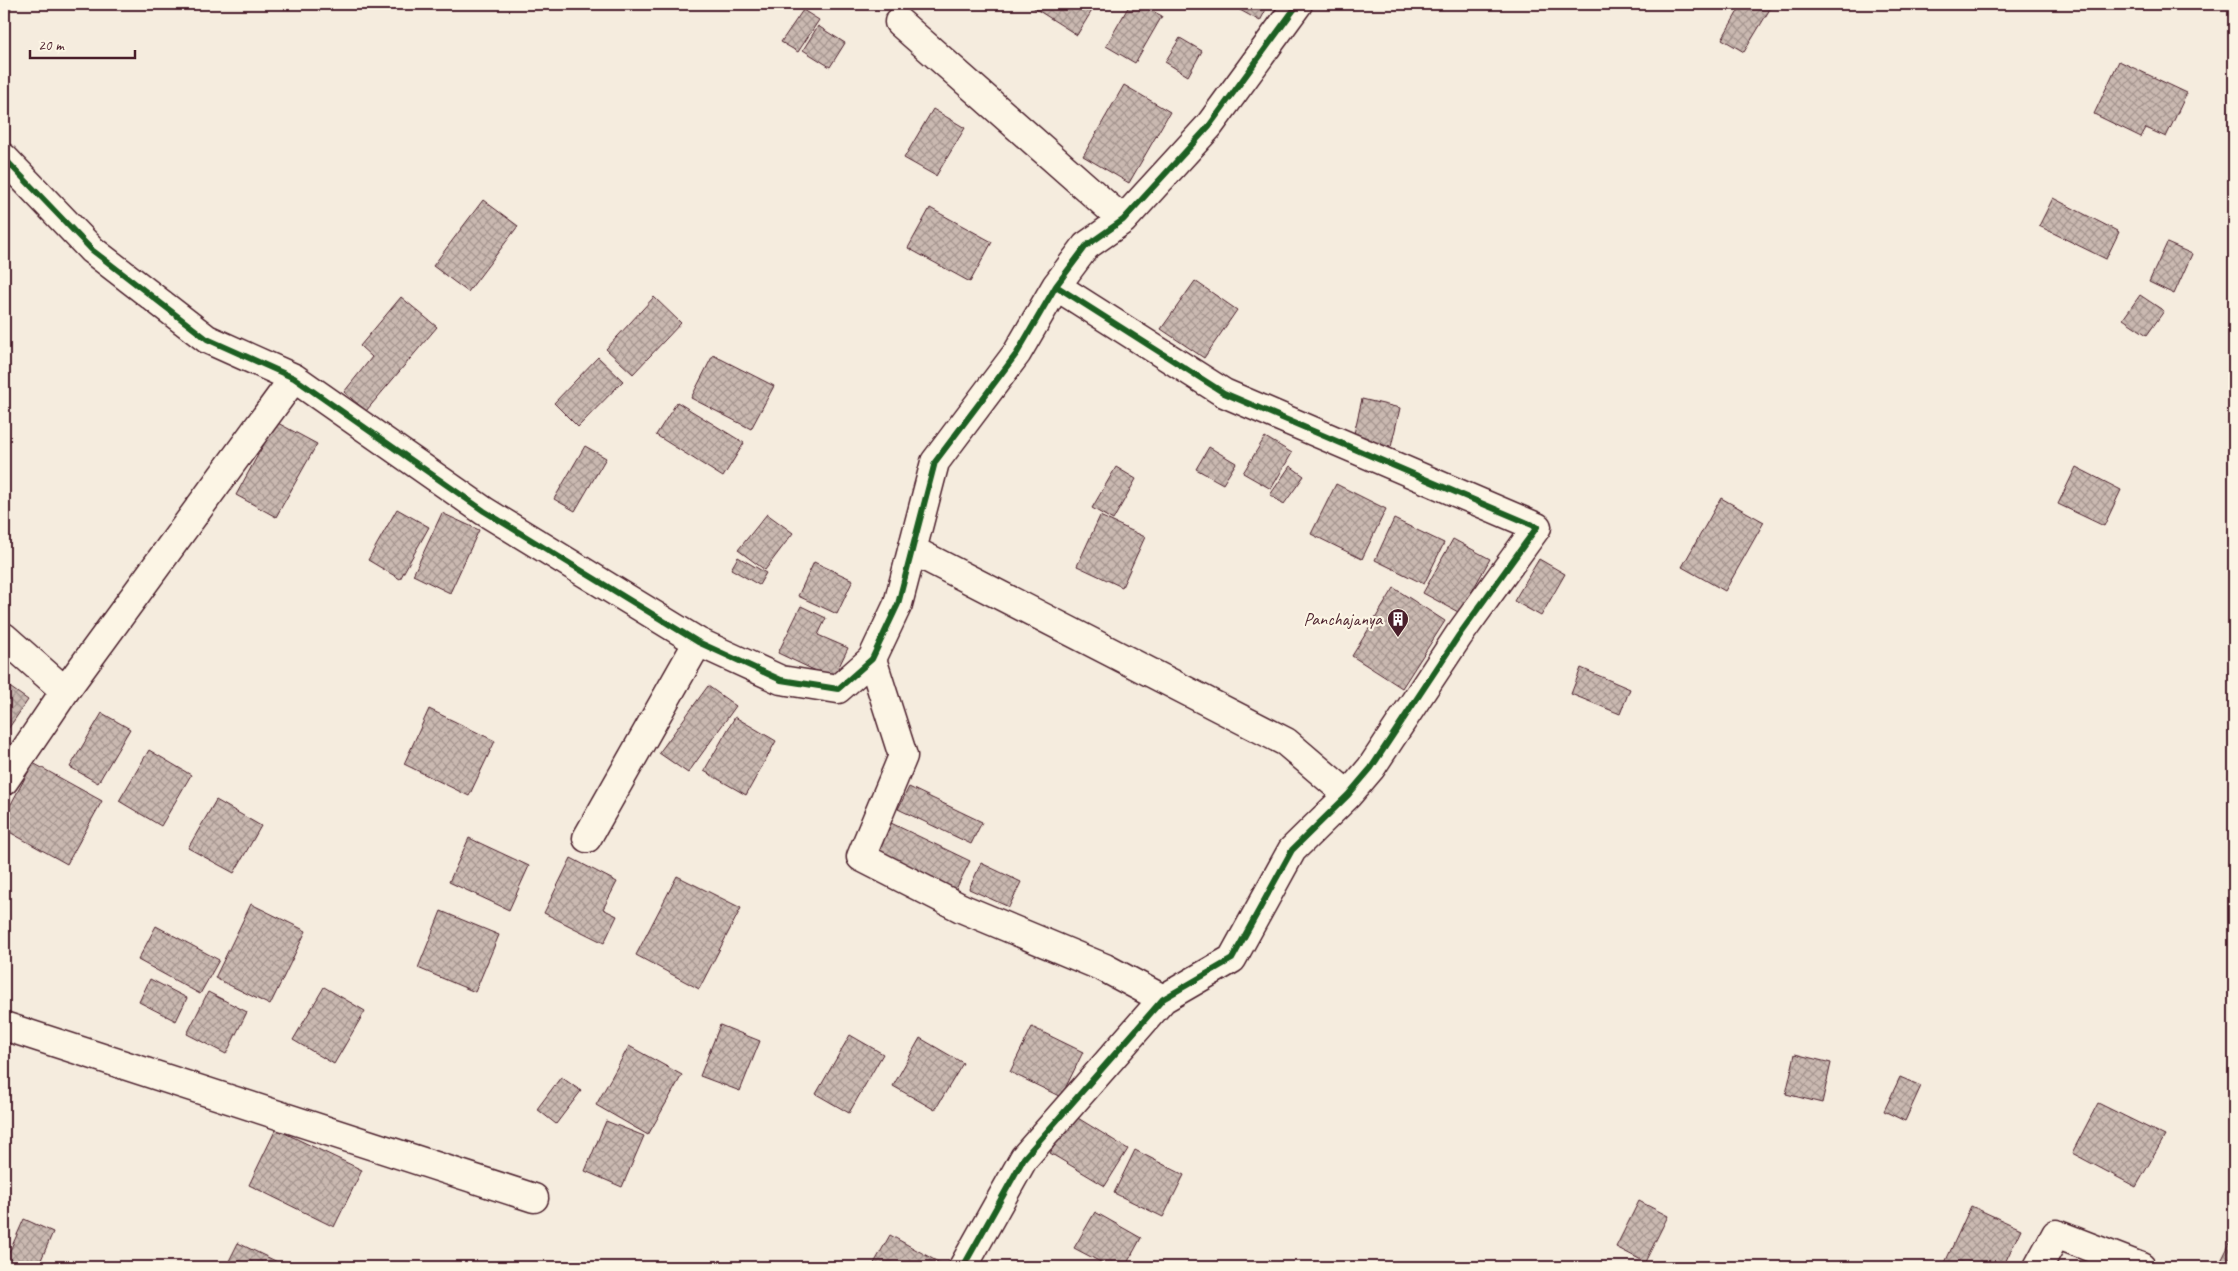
<svg xmlns="http://www.w3.org/2000/svg" width="2238" height="1271" viewBox="0 0 2238 1271" font-family="Caveat,sans-serif">
  <style>
    .building { fill: url(#building-cross-hatch); stroke: #4a1f2b }
    .lines { fill: none; stroke-linecap: round; stroke-linejoin: round }
    .minor-casing { stroke: #4a1f2b; stroke-width: 31 }
    .minor { stroke: #fcf5e5; stroke-width: 28 }
    .cycleway-casing { stroke: #fcf5e5; stroke-width: 9 }
    .cycleway { stroke: #1b5e20; stroke-width: 6 }
    .labels { text-anchor: middle; dominant-baseline: central; stroke-width: 4.5; stroke-linejoin: round; paint-order: stroke }
    .poi-label { font-size: 18px; fill: #4a1f2b; stroke: #fcf5e5; text-anchor: end }
  </style>
  <defs>
    <pattern id="building-cross-hatch" width="8" height="8" patternUnits="userSpaceOnUse" patternTransform="scale(1.25)"><rect width="8" height="8" fill="#cab9b1"/><path d="M0 0l8 8M0 8l8-8" fill="none" stroke="#a69690"/></pattern>
  </defs>
  <rect width="100%" height="100%" fill="#f5ecde"/>
  <filter id="ink" filterUnits="userSpaceOnUse"><feTurbulence type="fractalNoise" baseFrequency=".02" numOctaves="2"/><feDisplacementMap in="SourceGraphic" scale="10" xChannelSelector="R" yChannelSelector="G"/><feConvolveMatrix kernelMatrix="1 2 1 2 8 2 1 2 1" color-interpolation-filters="sRGB"/></filter>
  <g filter="url(#ink)">
    <path class="building" d="M4,4H13L4,21Z
      M1032,4H1096L1077,35L1031,6Z
      M1130,4H1139L1162,16L1135,63L1106,46Z
      M1229,4H1269L1260,21Z
      M1742,4H1773L1744,52L1722,39Z
      M803,10L819,20L798,52L781,42Z
      M818,26L845,43L830,67L803,50Z
      M1180,38L1202,51L1188,76L1165,62Z
      M2119,61L2187,93L2166,137L2146,128L2141,137L2094,114Z
      M1124,85L1170,112L1129,183L1083,156Z
      M933,109L965,128L936,176L904,158Z
      M2053,198L2119,232L2106,259L2039,226Z
      M483,200L518,226L468,292L433,266Z
      M930,208L992,242L970,282L908,248Z
      M2167,243L2192,254L2174,294L2149,282Z
      M1195,281L1237,310L1204,358L1161,329Z
      M2140,295L2164,311L2147,335L2123,319Z
      M401,297L437,327L366,411L344,392L372,357L360,346Z
      M654,297L681,323L633,374L606,349Z
      M713,355L774,386L751,429L691,398Z
      M598,357L623,381L578,427L554,403Z
      M1362,399L1400,408L1391,447L1353,438Z
      M677,402L744,443L723,477L656,435Z
      M276,422L317,444L276,517L236,495Z
      M1265,437L1292,453L1271,489L1243,473Z
      M585,446L606,458L575,511L554,499Z
      M1209,447L1236,463L1223,484L1196,469Z
      M1290,466L1304,476L1284,504L1270,495Z
      M1116,467L1136,479L1113,520L1092,508Z
      M2076,467L2121,490L2104,526L2058,504Z
      M1336,484L1386,509L1362,559L1311,534Z
      M1721,498L1764,522L1725,591L1682,567Z
      M397,509L429,527L400,579L368,560Z
      M442,513L479,530L450,593L413,575Z
      M767,514L793,533L765,570L738,550Z
      M1100,516L1145,537L1122,587L1077,566Z
      M1394,519L1444,543L1424,584L1375,560Z
      M1453,539L1490,559L1460,613L1423,593Z
      M738,557L766,573L759,585L731,569Z
      M1539,559L1565,574L1541,616L1514,601Z
      M814,562L853,580L837,614L798,596Z
      M1394,588L1445,621L1402,688L1352,656Z
      M801,606L826,618L818,635L848,648L833,679L778,653Z
      M1581,668L1630,689L1620,714L1571,694Z
      M4,683L28,700L4,735Z
      M708,686L736,706L688,773L659,753Z
      M429,709L495,741L469,796L404,764Z
      M102,713L130,729L98,783L70,767Z
      M735,717L776,741L746,795L704,771Z
      M149,750L191,775L161,826L119,801Z
      M33,763L102,801L67,864L4,829V817Z
      M909,787L982,822L971,844L898,809Z
      M216,800L261,826L234,873L188,848Z
      M891,823L970,861L953,895L874,856Z
      M469,838L529,866L509,910L449,882Z
      M571,858L617,882L603,909L617,916L604,943L544,913Z
      M981,863L1021,882L1009,907L969,889Z
      M677,876L741,908L699,989L636,955Z
      M251,904L306,931L270,1005L215,978Z
      M441,911L499,935L475,992L418,968Z
      M156,926L219,960L200,994L138,960Z
      M150,979L187,998L176,1021L139,1002Z
      M324,987L365,1011L334,1064L293,1040Z
      M208,992L247,1012L226,1054L187,1034Z
      M720,1025L760,1041L740,1091L700,1076Z
      M1032,1027L1083,1052L1061,1097L1010,1072Z
      M850,1035L883,1054L849,1113L816,1094Z
      M920,1038L963,1063L935,1110L893,1086Z
      M629,1046L682,1075L648,1135L596,1105Z
      M1795,1054L1831,1063L1822,1103L1786,1094Z
      M561,1077L581,1091L556,1124L537,1109Z
      M1900,1077L1921,1086L1905,1121L1884,1111Z
      M2098,1103L2165,1136L2136,1187L2072,1153Z
      M1073,1115L1128,1149L1105,1186L1050,1153Z
      M606,1121L644,1136L622,1187L585,1171Z
      M276,1129L362,1170L334,1227L249,1185Z
      M1135,1150L1184,1175L1163,1217L1114,1193Z
      M1639,1201L1668,1216L1645,1262L1616,1247Z
      M1971,1206L2021,1229L2003,1267H1943Z
      M1095,1212L1141,1238L1125,1267H1110L1074,1248Z
      M24,1219L53,1232L38,1267H12L4,1264Z
      M890,1235L947,1267H872Z
      M2234,1235V1267H2218Z
      M238,1243L288,1267H226Z"/>
    <g class="lines">
      <g class="minor-casing">
        <path id="minor" d="M899,22L1123,220
          M4,158L92,250L207,339L294,378L484,511L698,642L781,680L838,689L872,659L898,604L935,462L1017,353L1056,286L1086,246L1123,220L1209,126L1298,4
          M912,550L1286,742L1348,795
          M4,637L65,691
          M872,659L903,756L861,857L961,908L1105,968L1163,999
          M4,781L65,691L294,378
          M587,838L698,642
          M4,1026L534,1198
          M963,1267L1024,1158L1163,999L1232,959L1292,850L1348,795L1371,768L1459,635L1537,527L1224,393L1056,286
          M2038,1267L2056,1234L2141,1267"/>
      </g>
      <use href="#minor" class="minor"/>
      <g class="cycleway-casing">
        <path id="cycleway" d="M4,158L92,250L207,339L294,378L484,511L698,642L781,680L838,689L872,659L898,604L935,462L1017,353L1056,286L1086,246L1123,220L1209,126L1298,4
          M963,1267L1024,1158L1163,999L1232,959L1292,850L1348,795L1371,768L1459,635L1537,527L1224,393L1056,286"/>
      </g>
      <use href="#cycleway" class="cycleway"/>
    </g>
  </g>
  <defs>
    <g id="building-pin" transform="scale(1.125)"><path d="M0 17L-7.5 6A9.5 9.5 0 1 1 7.5 6Z" fill="#4a1f2b" stroke="#fcf5e5"/><path d="M-4-6H4V6H1V3H-1V6H-4ZM-2.5-4.3h1.7v1.8h-1.7ZM.8-4.3h1.7v1.8H.8ZM-2.5-1h1.7V.8h-1.7ZM.8-1h1.7V.8H.8Z" fill="#fff"/></g>
  </defs>
  <g fill-rule="evenodd">
    <use href="#building-pin" x="1398" y="619"/>
  </g>
  <g class="labels">
    <g class="poi-label">
      <text x="1382" y="619">Panchajanya</text>
    </g>
  </g>
  <rect width="2238" height="1271" fill="none" stroke="#fcf5e5" stroke-width="20"/>
  <rect x="10" y="10" width="2218" height="1251" fill="none" stroke="#4a1f2b" stroke-width="2" filter="url(#ink)"/>
  <path d="M30 50v8h105v-8" fill="none" stroke="#4a1f2b" stroke-width="2.5"/>
  <text x="38" y="50" font-size="15" fill="#4a1f2b" stroke="#fcf5e5" stroke-width="4" paint-order="stroke">20 m</text>
</svg>
